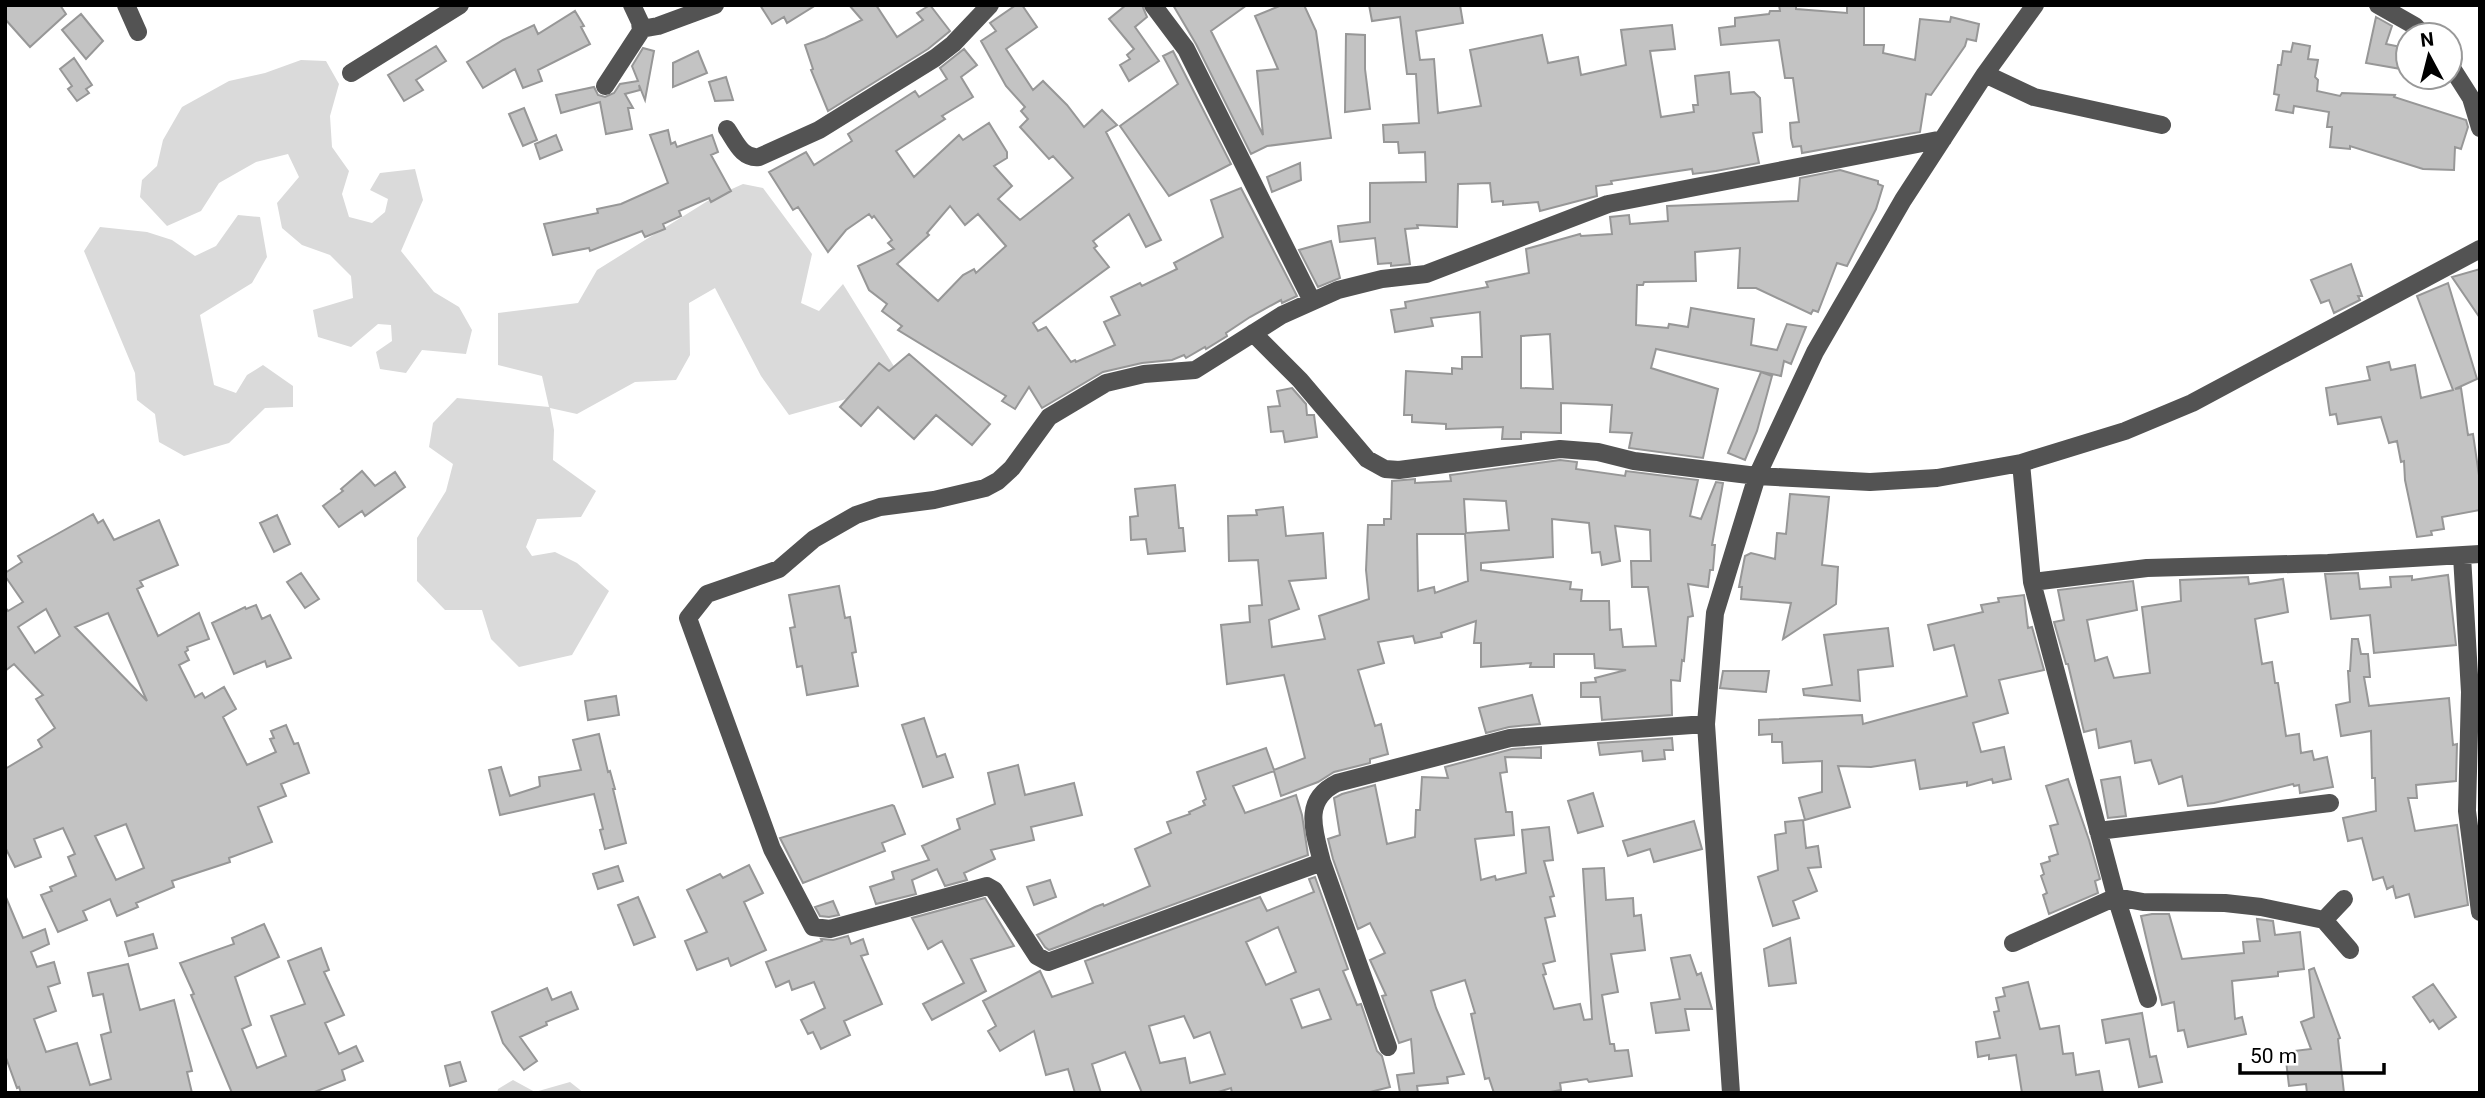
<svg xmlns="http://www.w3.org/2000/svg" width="2485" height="1098" viewBox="0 0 2485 1098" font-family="Roboto,sans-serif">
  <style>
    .green { fill: #dadada }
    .building { fill: #c3c3c3; stroke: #979797; stroke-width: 2; fill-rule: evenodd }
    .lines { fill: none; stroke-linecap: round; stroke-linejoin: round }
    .minor { stroke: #535353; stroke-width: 18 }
  </style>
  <rect width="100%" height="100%" fill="#fff"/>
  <path class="green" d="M301,60L326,61L339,84L330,116L332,147L349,171L342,194L349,217L372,223L385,212L388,199L370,190L380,173L415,169L423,200L401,251L434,292L459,307L472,330L466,354L422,350L406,373L380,369L376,352L392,341L391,325L378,324L351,347L318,337L313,310L353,298L351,276L330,255L302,245L282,228L277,203L299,177L288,154L256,162L219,183L201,211L167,226L140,197L142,180L157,166L163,140L182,107L229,81L265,73Z
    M743,184L763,188L812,254L801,303L819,311L843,284L895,368L889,387L789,415L761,376L715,288L689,303L690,355L676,380L635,382L577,414L550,408L554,430L553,460L596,491L581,517L537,519L526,547L532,556L555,552L577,563L609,591L572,655L519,667L491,639L482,610H445L417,581V538L446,491L453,464L429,447L433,423L457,398L549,407L542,376L498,365V313L578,303L597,270L714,197Z
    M238,215L260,217L267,257L252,283L200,315L214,385L236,393L247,375L263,365L293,386V407L265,408L229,443L184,456L159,442L155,414L137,400L135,373L84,251L100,227L147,232L172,240L195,256L216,246Z
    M513,1080L535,1092L570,1082L584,1093H497L498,1089Z"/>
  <path class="building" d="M5,5H60L66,14L30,47L5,19Z
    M760,5H816L787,23L784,17L772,24Z
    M849,5H876L897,37L923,20L917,13L930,5L950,31L928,49L828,111L811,70L813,69L805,45L825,38L862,20Z
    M1016,5H1022L1037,27L1006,49L1033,90L1043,81L1067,105L1084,127L1102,110L1117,125L1106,132L1161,240L1146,247L1129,214L1093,241L1097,246L1094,248L1109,267L1033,323L1038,331L1046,327L1071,362L1075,360L1076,362L1115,345L1104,322L1120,315L1111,297L1140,283L1142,286L1177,269L1174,263L1223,237L1211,200L1241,188L1297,296L1282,303L1281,300L1250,317L1226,333L1227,336L1206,349L1205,347L1186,358L1184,355L1172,360L1142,363L1103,372L1042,408L1029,387L1015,409L1002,401L1006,396L898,330L902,326L882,311L887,304L869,290L858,266L894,249L888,243L892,240L874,216L872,218L869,214L846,230L828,252L798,207L793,210L769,172L806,152L814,165L852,141L848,134L915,91L919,97L947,79L940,68L964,49L977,65L961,77L973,97L942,116L945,119L896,151L914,177L959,135L963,140L989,123L1007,152V158L994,166L1012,186L998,199L1020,220L1073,178L1053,156L1049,159L1020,127L1028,119L1021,111L1025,107L1006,86L981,41L996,31L990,23ZM950,206L965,225L978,214L1006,246L976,273L974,269L963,275L938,301L897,264L929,235L927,233Z
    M1126,5H1142L1147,17L1135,27L1159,61L1129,81L1120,65L1130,59L1127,55L1134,49L1109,19Z
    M1173,5H1247L1211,31L1263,135L1257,71L1278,69L1255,16L1282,5H1304L1316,31L1331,138L1267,146L1251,154L1196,44Z
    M1369,5H1460L1463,23L1416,31L1420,60L1434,59L1438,113L1481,106L1470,50L1542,35L1548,63L1578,57L1581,75L1626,65L1621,30L1672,25L1675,49L1650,51L1661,117L1694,112L1693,105H1698L1695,76L1729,72L1731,94L1754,92L1760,98L1762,132L1753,133L1759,163L1716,171L1693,174L1692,169L1611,181L1612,184L1596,186L1597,196L1540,211L1538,202L1503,205V201L1492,202L1490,183L1458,184L1457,227L1417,225L1418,228L1405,229L1410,264L1391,266V263L1378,264L1375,238L1340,242L1338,226L1370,222V183L1426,182L1425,152L1399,153L1398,142H1384L1383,125L1419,123L1416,74H1407L1400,17L1372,21Z
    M1779,5H1796V9L1847,13V5H1864V45H1884L1883,53L1915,60L1920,19L1950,22L1951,17L1979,24L1976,41L1967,39L1965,46L1931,95L1926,94L1920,132L1802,153L1801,146L1793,147L1791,138L1790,123L1799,122L1793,78H1785L1779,40L1721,45L1719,28L1735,26V18L1769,14L1770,11H1780Z
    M575,11L584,26L581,27L590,44L538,70L542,81L523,88L515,69L483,88L467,62L503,40L534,25L538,34Z
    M81,14L103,41L86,59L62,30Z
    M2376,17L2392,26L2386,44L2406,48L2401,69L2366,63Z
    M1346,34L1365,35V69L1370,109L1345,112Z
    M2293,43L2310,46L2308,59L2318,60L2315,77L2318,80L2317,91L2340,96L2342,93L2395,95L2394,97L2466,120L2468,127L2461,149L2455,147L2454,170L2423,169L2350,146V149L2330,147L2332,127H2327L2329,112L2294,106L2293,113L2276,110L2279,95L2274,94L2278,65H2281L2283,51L2291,52Z
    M436,46L446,61L416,80L423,90L404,101L388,75Z
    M643,48L654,51L645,100L639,85L640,90L625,94L633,108H628L632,129L606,134L600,102L561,113L556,95L594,87L598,95L605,97L614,93L620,84L638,81L632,66Z
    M698,51L707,73L673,87V63Z
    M1173,51L1231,164L1169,196L1120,126L1178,84L1163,56Z
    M74,58L92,85L86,89L89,93L77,101L68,89L72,86L60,69Z
    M726,77L733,100L715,101L709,82Z
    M524,108L537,140L523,146L509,114Z
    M668,130L671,144L675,142L677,147L712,135L718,152L711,155L731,191L711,202L709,198L679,211L681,216L663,224L665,229L645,237L642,231L590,251L589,248L553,255L544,224L598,213L597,209L621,204L668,183L650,135Z
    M556,135L562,150L540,159L535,144Z
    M1300,163L1301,180L1272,192L1267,177Z
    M1840,170L1878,181V184L1883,186L1876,209L1847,266L1837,263L1818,312L1813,310L1811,314L1756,288H1738L1740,248L1695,252L1696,281L1644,282L1643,285H1637L1636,325L1668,328L1669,324L1688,327L1691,308L1754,319L1751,345L1777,350L1787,324L1806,327L1791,364L1784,361L1781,376L1656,349L1651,368L1718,389L1703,458L1629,448L1632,433L1610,432L1612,405L1561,403V433L1521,432V439H1502L1503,427L1446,429V424L1412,422V415H1404L1406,371L1452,374V368L1462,369V357H1482L1480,312L1431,318L1433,326L1395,332L1391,310L1406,308L1405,302L1488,287L1486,282L1529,273L1526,249L1580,234L1581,236L1612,234L1610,217L1629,215L1630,224L1668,221L1667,206L1798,201L1800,178ZM1550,334L1553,389L1521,388V336Z
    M1331,241L1340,278L1318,287L1299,250Z
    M2351,264L2362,296H2358L2360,300L2334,313L2329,300L2321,303L2311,280Z
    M2480,269V318L2452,277Z
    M2448,283L2477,379L2455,389L2461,388L2468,435L2473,434L2480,482V510L2442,517L2444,529L2431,531L2432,535L2417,537L2405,480L2404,461L2401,462L2397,441L2389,443L2381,417L2338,424L2336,414L2330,415L2326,388L2370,380L2367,367L2389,362L2391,370L2415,365L2421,398L2453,390L2417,296Z
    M909,354L990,424L972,445L936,415L914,439L878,407L861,426L840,407L879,363L889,371Z
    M1761,372L1772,376L1757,431L1745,460L1728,453Z
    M1292,388L1306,404L1307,415H1314L1317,437L1285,442L1283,431L1271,432L1268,407L1280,406L1277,391Z
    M1560,460L1577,462L1576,469L1625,476L1626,471L1698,480L1690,516L1701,519L1716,482L1723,483L1712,545H1715L1713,570H1710L1708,587L1688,584L1693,616L1688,617L1684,661L1682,660L1680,681L1671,680L1672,715L1602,720L1600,697H1581V683L1596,682L1595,678L1626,670L1595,668L1594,654H1554V667H1530L1531,663L1481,667V643H1474L1476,621L1441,633L1442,637L1415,643L1413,636L1378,642L1384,663L1358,670L1375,726L1381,724L1388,754L1370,759V763L1334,772L1318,782L1281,796L1274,771L1233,786L1245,813L1296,795L1302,815L1308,855L1049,950L1045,947L1037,935L1095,907L1103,904L1104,906L1150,886L1135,849L1171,833L1167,822L1190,814L1189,812L1205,805L1203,801L1206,799L1197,772L1266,748L1274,770L1305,758L1284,675L1227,684L1221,625L1250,622L1249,606L1262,605L1258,560L1229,561L1228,516L1257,515L1256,510L1283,507L1286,536L1323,533L1326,578L1289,581L1299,609L1269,620L1272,647L1325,639L1319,616L1369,599L1366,570L1368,525H1384V519H1391L1392,481L1415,479V483L1451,481L1450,475ZM1464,499L1506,501L1509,530L1466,533ZM1552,519L1589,523L1592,553L1600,552L1602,565L1620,561L1615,526L1650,530L1651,561H1631L1632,587H1648L1656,646L1623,647L1621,629L1610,630L1609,601H1581L1582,590L1570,589L1571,582L1481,570V563L1553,557ZM1417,534H1465L1468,581L1435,593L1434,587L1418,591Z
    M362,471L375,486L395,472L405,487L365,516L362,511L339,527L323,506L343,491L341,489Z
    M1175,485L1179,528H1183L1185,551L1148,554L1146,539L1131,540L1130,517L1138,516L1135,489Z
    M1790,494L1829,497L1822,565L1838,567L1836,604L1783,639L1791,603L1741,599L1742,587H1739L1745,556L1751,553L1775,559L1777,533L1786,534Z
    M93,514L98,523L103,520L114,540L159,520L178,565L140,581L143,586L137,589L158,636L199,613L209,639L187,647L188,650L185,652L189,660L179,665L195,697L202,693L205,698L224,687L236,709L223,717L247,765L276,752L270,739L274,738L271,731L286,725L294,744L298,743L309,773L281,784L286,796L258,807L272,842L229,858L230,862L172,881L174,887L136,903L138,907L117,916L110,899L83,911L87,920L58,932L41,895L52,891L50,887L76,876L68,857L75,854L63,828L34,839L41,857L15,867L5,847V769L42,747L38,740L55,728L36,699L43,695L14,664L5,671V607L8,611L23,602L5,576V573L22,562L18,556ZM46,609L60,636L35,653L18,627ZM108,613L147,701L75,627ZM126,824L144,868L116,880L95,836Z
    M277,515L290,544L274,552L260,523Z
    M301,573L319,599L305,608L287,582Z
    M2358,573L2360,589L2391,587L2390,577L2412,576V580L2448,575L2456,645L2374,653L2370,615L2331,619L2325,574Z
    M2248,577L2249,584L2283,579L2288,612L2255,619L2262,664L2272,662L2275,683H2278L2286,736L2299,734L2301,753L2312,751L2314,760L2327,757L2333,787L2300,793L2299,785L2294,786L2293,784L2214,803L2188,806L2182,776L2159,784L2151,760L2135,763L2131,741L2099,748L2096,729L2084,732L2068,664H2066L2054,622L2064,620L2058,590L2133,581L2137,610L2087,620L2095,661L2107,657L2114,678L2150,673L2142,607L2181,601L2180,580Z
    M839,586L845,618L850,617L856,652L852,653L858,686L807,695L802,666L797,667L790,628L795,627L789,595Z
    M2024,595L2028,628L2032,627L2044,670L1999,680L2008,713L1973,723L1981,752L2004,747L2011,779L1993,783L1992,779L1967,786V782L1920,789L1915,760L1871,767L1838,766L1850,807L1805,820L1799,798L1822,792V761L1783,763L1782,742H1772V734L1759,735V720L1862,715L1863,724L1967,696L1954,645L1934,650L1928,625L1983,612L1981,605L1999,602L1998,598Z
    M256,605L262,619L270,615L291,658L267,667L265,661L234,674L212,623L245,607L246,609Z
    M1888,628L1893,666L1858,670L1860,701L1804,695L1803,689L1832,685L1824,635Z
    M2352,639H2358L2361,654H2368L2370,677H2364L2369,706L2449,698L2453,745L2457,744L2456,781L2416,785L2417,798H2408L2415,831L2457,825L2468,905L2415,917L2409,894L2396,898L2393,886L2387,889L2383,877L2373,880L2362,838L2348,841L2343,818L2376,811L2375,778H2372L2371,731L2341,736L2336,705L2350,702L2348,671H2350Z
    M1723,671H1769L1766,692L1720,688Z
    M1532,695L1540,724L1509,727L1486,733L1479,708Z
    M616,696L619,715L588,720L585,701Z
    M924,718L937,757L945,754L953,777L923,787L902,725Z
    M599,734L608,772L610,771L615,789H613L626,843L605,849L600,830L603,829L594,794L500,815L489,770L501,767L510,796L538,787L540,786L539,777L581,770L573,740Z
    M1672,738L1673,750H1664L1665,759L1643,761L1642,751L1600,755L1598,743Z
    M1541,747V758L1505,757L1507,772L1500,773L1506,812H1512L1514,835L1475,839L1481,880L1495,876L1496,880L1526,873L1522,830L1549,827L1553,860L1544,861L1554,896L1550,897L1555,916L1545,918L1555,961L1543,964L1546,974L1543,975L1554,1009L1580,1004L1584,1020L1592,1019L1583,869L1604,868L1606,900L1633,898L1634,916L1641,915L1645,950L1611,954L1618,992L1602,995L1610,1044H1614L1615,1051L1628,1050L1632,1076L1589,1082L1587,1079L1560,1083L1561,1090L1544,1093H1494L1489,1078L1485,1079L1471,1014L1475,1013L1465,980L1431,991L1436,1008L1464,1074L1447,1077L1448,1083L1417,1086L1418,1093H1400L1397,1075L1414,1073L1411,1039L1399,1043L1382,996L1386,995L1370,960L1385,953L1370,923L1358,929L1333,859L1328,839L1340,835L1334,798L1342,794L1375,785L1387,844L1415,837L1416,810H1420L1422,777L1448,778L1445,767L1512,749Z
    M1018,765L1025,795L1074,783L1082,815L1031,827L1034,840L991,850L995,859L964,873L967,880L945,886L937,869L912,880L916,894L876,904L870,887L894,879L892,872L929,860L922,846L960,829L957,819L995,804L988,773Z
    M2120,777L2126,816L2108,818L2101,780Z
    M2068,779L2089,840L2100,879L2095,881L2098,893L2049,914L2043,895L2047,893L2041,876L2044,874L2041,864L2050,861L2049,857L2058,854L2050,826L2058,824L2046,786Z
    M1593,793L1603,826L1578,833L1568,801Z
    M892,805L894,806L905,834L882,843L885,851L803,883L780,838Z
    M1803,820L1806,848L1818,846L1821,867L1808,868L1817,891L1793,901L1799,918L1773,926L1758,877L1778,870L1775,835L1786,833L1785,822Z
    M1694,821L1702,849L1654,862L1650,849L1628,856L1623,841Z
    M749,865L763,893L744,902L766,950L731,966L728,958L697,970L685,941L707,932L687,890L720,874L723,878Z
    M618,866L623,881L598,889L593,874Z
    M1315,877L1348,969L1343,971L1357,1005L1361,1004L1377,1051L1382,1056L1390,1087L1366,1093H1232L1231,1088L1215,1093H1142L1125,1052L1092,1064L1101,1093H1075L1068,1069L1046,1075L1034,1031L1000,1051L988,1031L996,1026L983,1001L1040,971L1052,997L1093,983L1085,961L1260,897L1267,911L1314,892L1309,879ZM1278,927L1296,972L1266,985L1246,942ZM1319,989L1331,1019L1302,1028L1291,999ZM1184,1016L1194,1038L1210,1032L1225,1074L1190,1083L1185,1058L1160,1063L1149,1026Z
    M1050,880L1056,897L1034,905L1027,887Z
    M5,895L23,938L45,929L49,944L31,952L37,967L54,962L60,983L48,987L56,1011L34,1019L46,1052L77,1043L90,1085L111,1079L101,1035L111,1032L103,994L93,996L88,973L128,964L140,1010L174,1000L192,1071L187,1072L192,1093H21L19,1087L17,1088L5,1055Z
    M638,897L655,937L634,945L618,905Z
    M985,898L1014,946L971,959L986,991L932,1020L923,1004L964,983L942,941L928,949L912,918Z
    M833,901L839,915L829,917L820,916L815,907Z
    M2152,914H2169L2182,959L2244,953L2243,942L2260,941L2257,919L2273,921L2275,935L2300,932L2304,969L2278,972V976L2232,981L2235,1019L2242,1017L2246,1034L2188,1047L2184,1030L2178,1031L2174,1002L2162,1005L2141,916Z
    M264,924L279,957L235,977L251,1025L242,1029L257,1068L286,1056L271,1016L305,1004L288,961L321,948L329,970L324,972L344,1015L325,1023L339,1054L356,1046L363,1061L342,1070L345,1080L312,1093H232L191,995L194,994L180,963L234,944L232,938Z
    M153,934L157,948L129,956L125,942Z
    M848,936L851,944L863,939L868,954L861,956L882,1004L844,1021L850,1035L821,1049L813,1032L808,1034L801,1020L825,1008L814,982L792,990L789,981L776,987L766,962L822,941L821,939L833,940Z
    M1790,938L1796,983L1769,986L1764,949Z
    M1690,955L1697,975L1701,973L1712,1009H1685L1689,1030L1656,1033L1651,1003L1680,999L1671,958Z
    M2314,968L2340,1038L2338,1039L2344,1093H2307L2306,1084L2289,1086L2285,1052L2311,1049L2301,1022L2314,1017L2309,970Z
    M2028,982L2040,1029L2059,1026L2063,1054L2073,1053L2076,1075L2099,1071L2103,1093H2022L2016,1055L1989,1059V1055L1978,1057L1976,1042L2000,1038L1994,1012L1999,1011L1996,998L2005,996L2003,988Z
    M2433,984L2456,1017L2439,1029L2433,1020L2430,1022L2413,997Z
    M547,988L552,1000L571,992L578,1009L546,1022L547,1025L520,1037L537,1061L524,1070L503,1043L492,1012Z
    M2142,1013L2150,1057L2156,1056L2162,1082L2139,1087L2129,1039L2106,1043L2102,1020Z
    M460,1062L466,1081L450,1086L445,1066Z"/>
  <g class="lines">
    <path class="minor" d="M126,5L138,32
      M1153,5L1186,49L1312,301
      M2378,5L2415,26L2424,35
      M641,29L658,26L715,5
      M2450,65L2471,98L2480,128
      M351,73L460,5
      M1985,74L2034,97L2162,125
      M605,86L641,31L640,22L632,5
      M727,129C736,142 742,159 759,157L819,130L935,58L953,44L990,5
      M1253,333L1300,380L1367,459L1385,469L1399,470L1560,449L1598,452L1634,461L1757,476L1870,482L1937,478L2021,463L2125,431L2192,403L2480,249
      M2021,463L2032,582L2116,897L2143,902L2225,903L2261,907L2324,920L2350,950
      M2462,556L2470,692L2467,811L2480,912
      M2032,582L2147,568L2328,563L2480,554
      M1706,724L1510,738L1337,783C1302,800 1314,831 1322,862L1048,962L1037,956L994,890L987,886L830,929L813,927L772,849L688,618L707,594L779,569L814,539L856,515L880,507L934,500L985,488L998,481L1012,468L1049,417L1106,383L1144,374L1195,370L1282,315L1338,290L1382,279L1426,274L1608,204L1943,139
      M2098,831L2330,803
      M1322,862L1388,1047
      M2324,920L2344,899
      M2013,943L2116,897L2148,999
      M1731,1093L1706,724L1715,613L1757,476L1815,352L1903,200L1985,74L2035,5"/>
  </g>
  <rect width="2485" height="1098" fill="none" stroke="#000000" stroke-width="14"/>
  <g transform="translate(2429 56) rotate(353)"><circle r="33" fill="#ffffff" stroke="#999999" stroke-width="2"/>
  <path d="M0-5L12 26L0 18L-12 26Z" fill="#000000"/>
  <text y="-10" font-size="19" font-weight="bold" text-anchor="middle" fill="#000000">N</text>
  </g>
  <path d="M2240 1063v10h144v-10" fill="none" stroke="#000000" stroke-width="3.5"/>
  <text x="2250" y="1063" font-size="21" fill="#000000" stroke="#ffffff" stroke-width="5" paint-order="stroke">50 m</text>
</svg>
